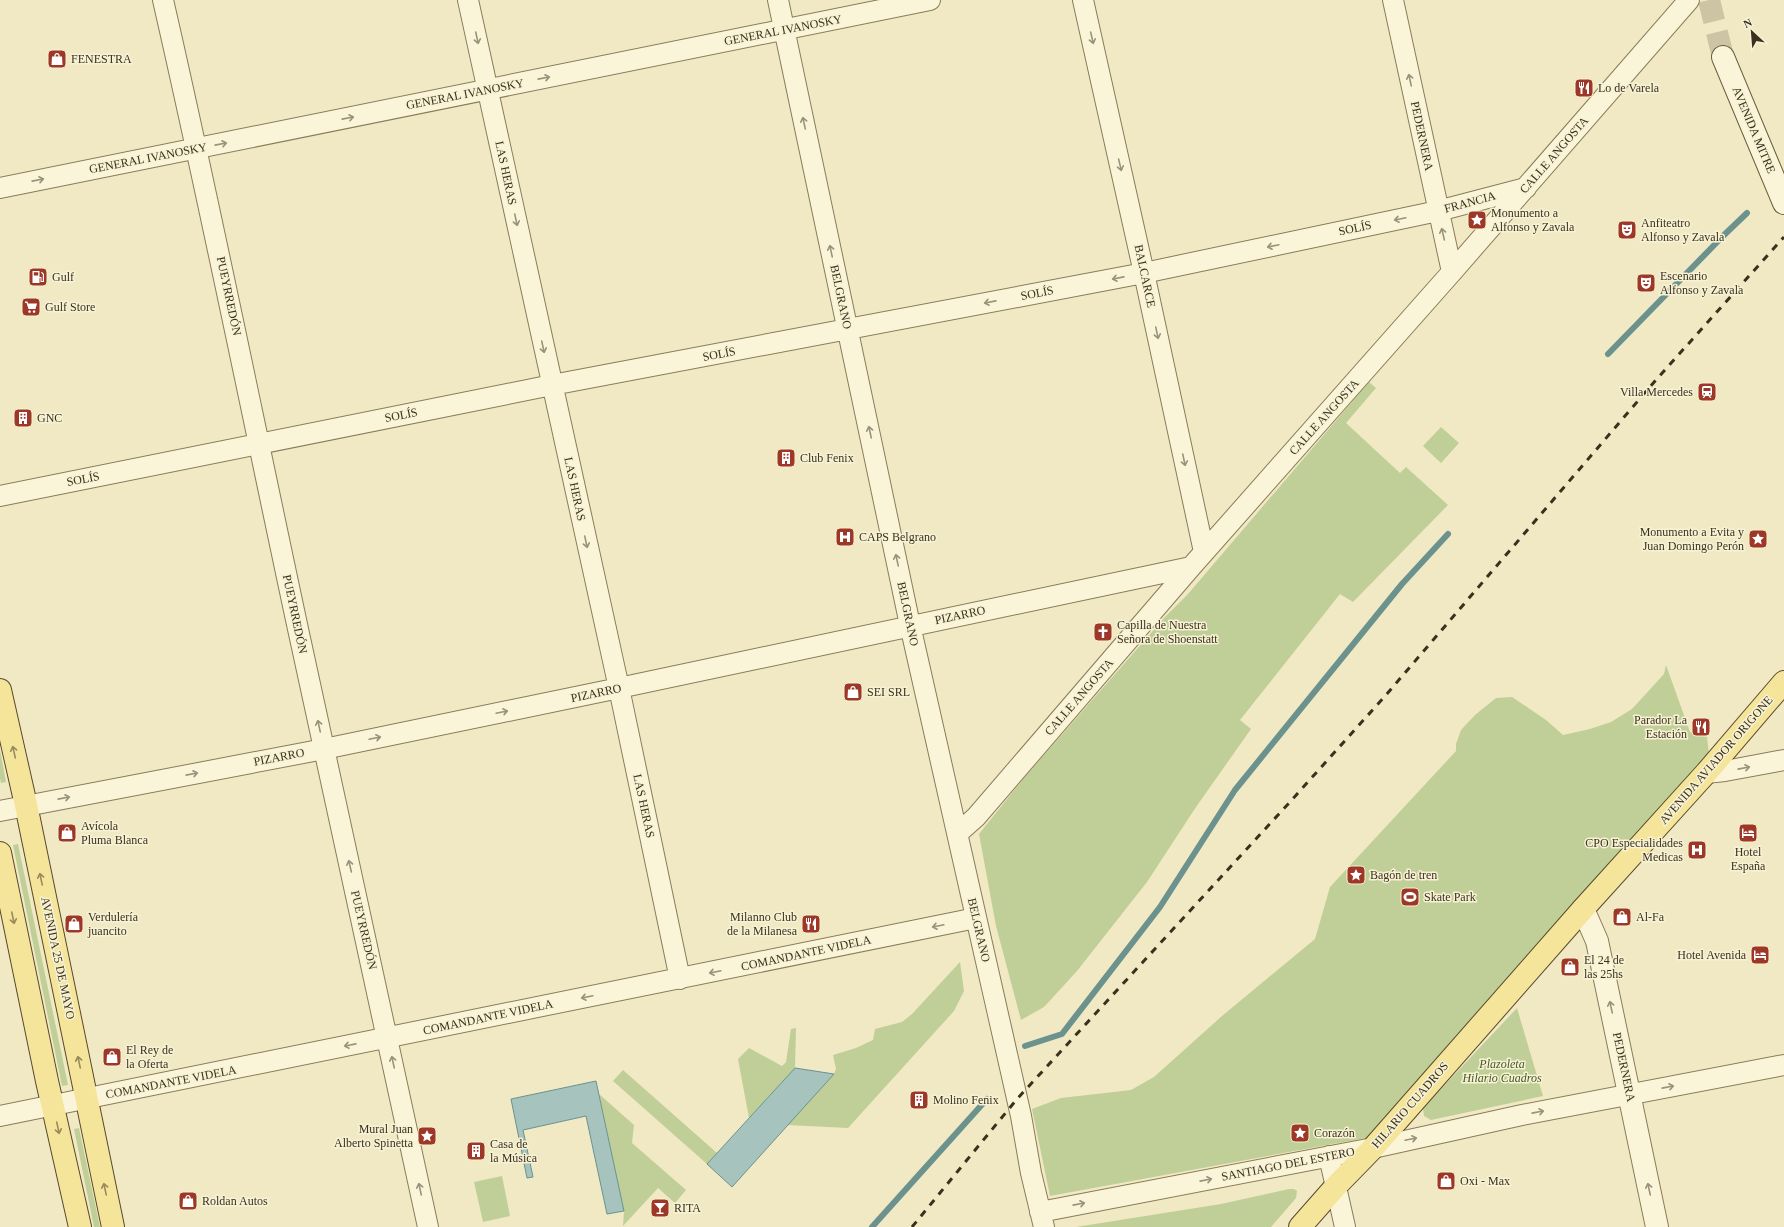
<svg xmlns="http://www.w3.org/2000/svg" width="1784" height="1227" viewBox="0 0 1784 1227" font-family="'Times New Roman',serif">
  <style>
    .green { fill: #c0cf97 }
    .water { fill: #a6c3be; stroke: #6c928e }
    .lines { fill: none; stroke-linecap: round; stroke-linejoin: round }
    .stream { stroke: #6c928e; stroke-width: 6 }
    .secondary-tunnel { stroke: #ccc4a3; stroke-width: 22; stroke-dasharray: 22 11; stroke-linecap: butt }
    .minor-casing { stroke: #8b7b59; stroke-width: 22 }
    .tertiary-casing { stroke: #8b7b59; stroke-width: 24 }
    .secondary-casing { stroke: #6d5c3d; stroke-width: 24 }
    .primary-casing { stroke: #59482e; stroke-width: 24 }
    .minor { stroke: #faf5d8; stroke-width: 20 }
    .tertiary { stroke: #faf5d8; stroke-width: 22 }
    .secondary { stroke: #faf5d8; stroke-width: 22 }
    .primary { stroke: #f4e59a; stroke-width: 22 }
    .rail { stroke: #3b301e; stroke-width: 3; stroke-dasharray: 7 7; stroke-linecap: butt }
    .oneway { stroke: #9a927b }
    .oneway2 { stroke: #988a5c }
    .labels { text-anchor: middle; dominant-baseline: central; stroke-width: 3; stroke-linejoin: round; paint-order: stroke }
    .street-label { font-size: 12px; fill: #3b301e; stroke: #f7f2d4 }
    .poi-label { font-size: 12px; fill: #3b301e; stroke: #f7f2d4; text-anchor: start }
    .park-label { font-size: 12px; font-style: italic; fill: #435824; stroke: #f7f2d4 }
  </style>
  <rect width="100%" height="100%" fill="#f0e9c4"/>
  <path class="green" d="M1369,382L1376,388L1346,423L1400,473L1406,467L1448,505L1353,602L1340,594L1240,720L1251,729L1196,807L1147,882L1077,971L1044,1007L1021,1020L996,926L979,834L1023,779L1165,617L1188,594Z
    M1441,427L1459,443L1441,463L1423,446Z
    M1666,665L1690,732L1707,737L1709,754L1371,1137L1050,1196L1032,1109L1061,1098L1131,1090L1154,1077L1222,1016L1315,939L1330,887L1456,751V744L1461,730L1475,715L1496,698L1512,697L1546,720L1563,735L1590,729L1611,722L1632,709L1664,674Z
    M0,750L6,782L1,783L0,779Z
    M18,844L68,1085L62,1086L13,845Z
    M960,962L964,991L954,1011L848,1128L787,1125L834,1074L836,1069L833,1055L856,1048L873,1040L875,1029L902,1022L912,1014Z
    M1517,1008L1543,1096L1431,1120L1424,1116L1423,1108Z
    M796,1028L795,1068L749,1118L738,1059L749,1048L782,1066L786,1062L791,1029Z
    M623,1070L717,1153L707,1164L613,1081Z
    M599,1094L634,1125L632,1143L686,1190L675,1203L658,1188L623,1226L624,1211Z
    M79,1128L100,1227H94L74,1129Z
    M502,1176L510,1216L483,1222L474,1182Z
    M1289,1189H1294L1297,1191L1296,1198L1271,1227H1076L1221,1204Z"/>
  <path class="water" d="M795,1068L834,1074L732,1187L707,1164Z
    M596,1081L624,1211L607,1214L586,1116L523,1130L533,1177L527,1178L511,1099Z"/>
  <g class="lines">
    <path class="stream" d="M1608,354L1723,236L1747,213
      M1025,1046L1062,1034L1160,907L1235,790L1402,584L1448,534
      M872,1227L987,1099"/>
    <path class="secondary-tunnel" d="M1709,0L1723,57"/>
    <g class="minor-casing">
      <path id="minor" d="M163,0C211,209 253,419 298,629C341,828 386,1027 428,1227
        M468,0L619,688L680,979
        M778,0L910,625L1021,1116L1031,1173L1044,1227
        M1083,0L1144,273L1204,552
        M1393,0L1452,272
        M0,188L930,0
        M0,496L552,385L1144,273L1438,211L1526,188
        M1706,773L1725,771L1784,760
        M0,811L324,749L619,688L1191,567
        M958,833L976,817L1191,567L1452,272L1689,0
        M0,1116L976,918
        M1329,1156L1345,1227
        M1040,1212L1373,1148L1522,1115L1784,1065"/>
    </g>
    <g class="tertiary-casing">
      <path id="tertiary" d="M1583,909L1597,941L1657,1227"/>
    </g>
    <g class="secondary-casing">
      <path id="secondary" d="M1723,57L1784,203"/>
    </g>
    <g class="primary-casing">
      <path id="primary" d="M0,690L26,805L113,1227
        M0,853L47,1081L80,1227
        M1300,1227L1337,1185L1373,1148L1583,909L1706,773L1784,682"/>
    </g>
    <use href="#minor" class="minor"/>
    <use href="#tertiary" class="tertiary"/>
    <use href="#secondary" class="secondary"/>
    <use href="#primary" class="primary"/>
    <path class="rail" d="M912,1227L1017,1099L1289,803L1386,695L1655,381L1784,237"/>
  </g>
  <defs><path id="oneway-shaft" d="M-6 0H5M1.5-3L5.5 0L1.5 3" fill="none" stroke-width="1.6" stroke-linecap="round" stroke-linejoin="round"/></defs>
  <g class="oneway">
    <use href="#oneway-shaft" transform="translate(477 38) rotate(78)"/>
    <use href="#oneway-shaft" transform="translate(1092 38) rotate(77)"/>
    <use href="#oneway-shaft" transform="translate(544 78) rotate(-11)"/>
    <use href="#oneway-shaft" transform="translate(1410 80) rotate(-102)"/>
    <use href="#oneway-shaft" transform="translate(348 118) rotate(-11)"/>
    <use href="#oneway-shaft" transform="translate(804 123) rotate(-102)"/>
    <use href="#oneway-shaft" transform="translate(221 144) rotate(-11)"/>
    <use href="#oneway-shaft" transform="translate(1120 165) rotate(77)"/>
    <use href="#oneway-shaft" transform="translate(38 180) rotate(-11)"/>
    <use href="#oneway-shaft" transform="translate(1400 219) rotate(168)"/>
    <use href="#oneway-shaft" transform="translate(516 220) rotate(78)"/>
    <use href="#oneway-shaft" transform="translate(1443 234) rotate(-103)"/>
    <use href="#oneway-shaft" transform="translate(1273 246) rotate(168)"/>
    <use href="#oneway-shaft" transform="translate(831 251) rotate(-102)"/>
    <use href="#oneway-shaft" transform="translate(1118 278) rotate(169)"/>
    <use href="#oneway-shaft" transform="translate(990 302) rotate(169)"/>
    <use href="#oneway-shaft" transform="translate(1157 333) rotate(78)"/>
    <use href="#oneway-shaft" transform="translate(543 347) rotate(78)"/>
    <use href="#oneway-shaft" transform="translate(870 432) rotate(-102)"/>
    <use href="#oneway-shaft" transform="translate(1184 460) rotate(78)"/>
    <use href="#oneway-shaft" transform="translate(586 542) rotate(78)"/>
    <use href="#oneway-shaft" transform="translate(897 560) rotate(-102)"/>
    <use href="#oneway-shaft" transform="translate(502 712) rotate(-12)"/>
    <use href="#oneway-shaft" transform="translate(319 726) rotate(-102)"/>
    <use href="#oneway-shaft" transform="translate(375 738) rotate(-12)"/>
    <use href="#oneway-shaft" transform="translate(1744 768) rotate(-11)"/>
    <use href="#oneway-shaft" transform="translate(192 774) rotate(-11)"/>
    <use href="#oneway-shaft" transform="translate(64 798) rotate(-11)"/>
    <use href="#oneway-shaft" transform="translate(350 866) rotate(-103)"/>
    <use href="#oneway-shaft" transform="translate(938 926) rotate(168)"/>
    <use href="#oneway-shaft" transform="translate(715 972) rotate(168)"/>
    <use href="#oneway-shaft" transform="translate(587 997) rotate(168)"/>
    <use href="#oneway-shaft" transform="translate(1611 1007) rotate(-102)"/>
    <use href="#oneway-shaft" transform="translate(350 1045) rotate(169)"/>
    <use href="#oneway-shaft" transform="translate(393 1062) rotate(-102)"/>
    <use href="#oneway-shaft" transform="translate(1668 1087) rotate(-11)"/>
    <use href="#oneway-shaft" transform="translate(1538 1112) rotate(-11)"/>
    <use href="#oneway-shaft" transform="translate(1411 1139) rotate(-12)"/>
    <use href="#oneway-shaft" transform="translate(1206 1180) rotate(-11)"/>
    <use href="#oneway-shaft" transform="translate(420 1189) rotate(-102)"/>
    <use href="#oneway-shaft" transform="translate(1649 1189) rotate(-102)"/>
    <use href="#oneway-shaft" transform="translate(1079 1204) rotate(-11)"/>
  </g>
  <g class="oneway2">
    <use href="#oneway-shaft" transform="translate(14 752) rotate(-103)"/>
    <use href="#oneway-shaft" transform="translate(41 879) rotate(-102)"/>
    <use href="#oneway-shaft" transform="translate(13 918) rotate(78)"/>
    <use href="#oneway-shaft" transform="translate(79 1062) rotate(-102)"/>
    <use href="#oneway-shaft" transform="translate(58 1128) rotate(78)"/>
    <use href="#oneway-shaft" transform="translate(105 1189) rotate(-102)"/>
  </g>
  <defs>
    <g id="shop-square" transform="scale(1)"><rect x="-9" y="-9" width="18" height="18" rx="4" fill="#9d3727" stroke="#f7f2d4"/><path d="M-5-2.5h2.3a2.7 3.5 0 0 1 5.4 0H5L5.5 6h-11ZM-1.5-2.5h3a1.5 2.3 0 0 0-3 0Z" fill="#fff"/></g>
    <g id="restaurant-square" transform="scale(1)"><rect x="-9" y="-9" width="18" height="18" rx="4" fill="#9d3727" stroke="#f7f2d4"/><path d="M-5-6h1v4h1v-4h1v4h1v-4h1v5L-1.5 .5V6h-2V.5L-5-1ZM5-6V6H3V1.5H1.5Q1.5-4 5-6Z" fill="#fff"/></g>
    <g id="sight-square" transform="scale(1)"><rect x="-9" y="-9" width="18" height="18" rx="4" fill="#9d3727" stroke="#f7f2d4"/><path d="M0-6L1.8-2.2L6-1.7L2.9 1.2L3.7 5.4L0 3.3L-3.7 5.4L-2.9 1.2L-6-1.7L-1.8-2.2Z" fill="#fff"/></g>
    <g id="theatre-square" transform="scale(1)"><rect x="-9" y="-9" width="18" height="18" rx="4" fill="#9d3727" stroke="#f7f2d4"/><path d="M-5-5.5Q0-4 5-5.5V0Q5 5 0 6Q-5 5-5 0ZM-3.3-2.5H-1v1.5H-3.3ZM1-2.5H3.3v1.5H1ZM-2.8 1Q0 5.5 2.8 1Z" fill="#fff"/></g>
    <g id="fuel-square" transform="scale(1)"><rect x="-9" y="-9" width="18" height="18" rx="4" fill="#9d3727" stroke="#f7f2d4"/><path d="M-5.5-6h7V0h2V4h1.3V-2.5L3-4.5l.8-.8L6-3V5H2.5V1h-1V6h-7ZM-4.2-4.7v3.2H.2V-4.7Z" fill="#fff"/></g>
    <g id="supermarket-square" transform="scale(1)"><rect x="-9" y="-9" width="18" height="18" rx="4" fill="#9d3727" stroke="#f7f2d4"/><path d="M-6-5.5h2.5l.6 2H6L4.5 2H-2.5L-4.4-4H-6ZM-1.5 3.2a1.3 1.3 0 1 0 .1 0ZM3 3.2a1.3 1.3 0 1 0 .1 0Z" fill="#fff"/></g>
    <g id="station-square" transform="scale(1)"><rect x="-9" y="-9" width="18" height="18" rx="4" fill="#9d3727" stroke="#f7f2d4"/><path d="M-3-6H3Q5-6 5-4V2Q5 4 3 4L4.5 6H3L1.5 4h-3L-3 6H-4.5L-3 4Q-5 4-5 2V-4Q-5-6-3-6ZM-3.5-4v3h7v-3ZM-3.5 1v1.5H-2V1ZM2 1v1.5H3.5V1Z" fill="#fff"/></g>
    <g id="building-square" transform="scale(1)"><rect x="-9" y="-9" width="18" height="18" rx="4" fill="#9d3727" stroke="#f7f2d4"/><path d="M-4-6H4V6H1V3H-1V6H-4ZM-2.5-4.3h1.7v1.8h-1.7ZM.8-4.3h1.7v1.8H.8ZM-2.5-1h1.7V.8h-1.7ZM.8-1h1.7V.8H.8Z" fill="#fff"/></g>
    <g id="hospital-square" transform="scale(1)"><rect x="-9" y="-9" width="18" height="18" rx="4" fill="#9d3727" stroke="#f7f2d4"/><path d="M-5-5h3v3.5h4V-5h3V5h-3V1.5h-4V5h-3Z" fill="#fff"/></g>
    <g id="church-square" transform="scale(1)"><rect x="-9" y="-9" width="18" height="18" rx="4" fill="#9d3727" stroke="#f7f2d4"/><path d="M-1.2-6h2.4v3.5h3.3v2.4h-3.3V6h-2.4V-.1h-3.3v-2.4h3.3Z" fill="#fff"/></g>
    <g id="hotel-square" transform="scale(1)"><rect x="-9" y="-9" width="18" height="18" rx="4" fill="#9d3727" stroke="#f7f2d4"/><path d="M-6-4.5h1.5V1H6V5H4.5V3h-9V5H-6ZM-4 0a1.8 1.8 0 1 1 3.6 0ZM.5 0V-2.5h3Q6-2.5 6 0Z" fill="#fff"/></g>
    <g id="stadium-square" transform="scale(1)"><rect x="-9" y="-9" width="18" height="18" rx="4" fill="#9d3727" stroke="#f7f2d4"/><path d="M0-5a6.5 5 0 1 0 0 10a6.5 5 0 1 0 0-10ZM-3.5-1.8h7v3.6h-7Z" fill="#fff"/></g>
    <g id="bar-square" transform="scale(1)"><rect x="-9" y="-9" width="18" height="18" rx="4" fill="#9d3727" stroke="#f7f2d4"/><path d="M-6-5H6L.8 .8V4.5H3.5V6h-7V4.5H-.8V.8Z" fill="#fff"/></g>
  </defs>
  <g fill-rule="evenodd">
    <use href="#shop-square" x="57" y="59"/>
    <use href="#restaurant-square" x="1584" y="88"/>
    <use href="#sight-square" x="1477" y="220"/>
    <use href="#theatre-square" x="1627" y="230"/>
    <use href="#fuel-square" x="38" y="277"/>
    <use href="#theatre-square" x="1646" y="283"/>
    <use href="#supermarket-square" x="31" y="307"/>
    <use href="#station-square" x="1707" y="392"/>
    <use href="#building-square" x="23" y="418"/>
    <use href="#building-square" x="786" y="458"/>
    <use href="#hospital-square" x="845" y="537"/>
    <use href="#sight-square" x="1758" y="539"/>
    <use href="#church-square" x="1103" y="632"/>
    <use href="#shop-square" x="853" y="692"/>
    <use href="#restaurant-square" x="1701" y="727"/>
    <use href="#shop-square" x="67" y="833"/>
    <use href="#hotel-square" x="1748" y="833"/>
    <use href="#hospital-square" x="1697" y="850"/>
    <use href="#sight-square" x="1356" y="875"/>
    <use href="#stadium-square" x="1410" y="897"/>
    <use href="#shop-square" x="1622" y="917"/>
    <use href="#shop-square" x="74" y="924"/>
    <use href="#restaurant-square" x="811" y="924"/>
    <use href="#hotel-square" x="1760" y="955"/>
    <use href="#shop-square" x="1570" y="967"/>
    <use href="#shop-square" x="112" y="1057"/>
    <use href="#building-square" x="919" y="1100"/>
    <use href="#sight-square" x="1300" y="1133"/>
    <use href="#sight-square" x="427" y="1136"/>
    <use href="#building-square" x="476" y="1151"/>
    <use href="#shop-square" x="1446" y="1181"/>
    <use href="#shop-square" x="188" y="1201"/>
    <use href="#bar-square" x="660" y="1208"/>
  </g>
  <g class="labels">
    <g class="street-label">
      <text transform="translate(783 30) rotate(-11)">GENERAL IVANOSKY</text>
      <text transform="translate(465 94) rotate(-11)">GENERAL IVANOSKY</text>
      <text transform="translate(1754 130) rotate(67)">AVENIDA MITRE</text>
      <text transform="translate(1422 136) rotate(78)">PEDERNERA</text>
      <text transform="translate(1554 155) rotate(-49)">CALLE ANGOSTA</text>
      <text transform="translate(148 158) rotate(-11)">GENERAL IVANOSKY</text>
      <text transform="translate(506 173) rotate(78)">LAS HERAS</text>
      <text transform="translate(1470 202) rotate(-15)">FRANCIA</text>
      <text transform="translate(1355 228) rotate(-12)">SOLÍS</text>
      <text transform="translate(1145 276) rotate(78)">BALCARCE</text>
      <text transform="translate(1037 293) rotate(-11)">SOLÍS</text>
      <text transform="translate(229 296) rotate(78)">PUEYRREDÓN</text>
      <text transform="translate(841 297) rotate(78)">BELGRANO</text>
      <text transform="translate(719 354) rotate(-11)">SOLÍS</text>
      <text transform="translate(401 415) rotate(-11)">SOLÍS</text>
      <text transform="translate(1324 417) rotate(-48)">CALLE ANGOSTA</text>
      <text transform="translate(83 479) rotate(-11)">SOLÍS</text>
      <text transform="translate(575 489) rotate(78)">LAS HERAS</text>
      <text transform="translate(295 614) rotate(78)">PUEYRREDÓN</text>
      <text transform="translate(908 614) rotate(78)">BELGRANO</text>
      <text transform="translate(960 615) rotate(-12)">PIZARRO</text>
      <text transform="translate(596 693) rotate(-12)">PIZARRO</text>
      <text transform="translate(1079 697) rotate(-49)">CALLE ANGOSTA</text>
      <text transform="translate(279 757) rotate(-11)">PIZARRO</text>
      <text transform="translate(1716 760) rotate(-49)">AVENIDA AVIADOR ORIGONE</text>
      <text transform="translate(644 806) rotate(78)">LAS HERAS</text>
      <text transform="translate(364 930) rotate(77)">PUEYRREDÓN</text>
      <text transform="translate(979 930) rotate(77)">BELGRANO</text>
      <text transform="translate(806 953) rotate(-12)">COMANDANTE VIDELA</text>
      <text transform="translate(58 958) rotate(78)">AVENIDA 25 DE MAYO</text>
      <text transform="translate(488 1017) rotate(-12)">COMANDANTE VIDELA</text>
      <text transform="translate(1624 1067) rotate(78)">PEDERNERA</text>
      <text transform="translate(171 1082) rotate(-11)">COMANDANTE VIDELA</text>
      <text transform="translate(1410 1105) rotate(-49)">HILARIO CUADROS</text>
      <text transform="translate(1288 1164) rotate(-11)">SANTIAGO DEL ESTERO</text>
    </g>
    <g class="poi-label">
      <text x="71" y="59">FENESTRA</text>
      <text x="1598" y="88">Lo de Varela</text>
      <text x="1491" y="213">Monumento a<tspan x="1491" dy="14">Alfonso y Zavala</tspan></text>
      <text x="1641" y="223">Anfiteatro<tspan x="1641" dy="14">Alfonso y Zavala</tspan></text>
      <text x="1660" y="276">Escenario<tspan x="1660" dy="14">Alfonso y Zavala</tspan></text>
      <text x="52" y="277">Gulf</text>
      <text x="45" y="307">Gulf Store</text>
      <text x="1693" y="392" text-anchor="end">Villa Mercedes</text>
      <text x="37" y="418">GNC</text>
      <text x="800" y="458">Club Fenix</text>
      <text x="1744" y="532" text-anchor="end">Monumento a Evita y<tspan x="1744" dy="14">Juan Domingo Perón</tspan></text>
      <text x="859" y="537">CAPS Belgrano</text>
      <text x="1117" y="625">Capilla de Nuestra<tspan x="1117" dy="14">Señora de Shoenstatt</tspan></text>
      <text x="867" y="692">SEI SRL</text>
      <text x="1687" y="720" text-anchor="end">Parador La<tspan x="1687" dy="14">Estación</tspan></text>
      <text x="81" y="826">Avícola<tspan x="81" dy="14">Pluma Blanca</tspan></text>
      <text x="1683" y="843" text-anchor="end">CPO Especialidades<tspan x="1683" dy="14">Medicas</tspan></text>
      <text x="1748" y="852" text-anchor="middle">Hotel<tspan x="1748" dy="14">España</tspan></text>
      <text x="1370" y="875">Bagón de tren</text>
      <text x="1424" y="897">Skate Park</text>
      <text x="88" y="917">Verdulería<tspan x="88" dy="14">juancito</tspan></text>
      <text x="797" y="917" text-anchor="end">Milanno Club<tspan x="797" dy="14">de la Milanesa</tspan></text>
      <text x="1636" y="917">Al-Fa</text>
      <text x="1746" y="955" text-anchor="end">Hotel Avenida</text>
      <text x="1584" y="960">El 24 de<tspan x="1584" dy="14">las 25hs</tspan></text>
      <text x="126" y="1050">El Rey de<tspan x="126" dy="14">la Oferta</tspan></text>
      <text x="933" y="1100">Molino Fenix</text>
      <text x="413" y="1129" text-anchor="end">Mural Juan<tspan x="413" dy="14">Alberto Spinetta</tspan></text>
      <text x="1314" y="1133">Corazón</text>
      <text x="490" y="1144">Casa de<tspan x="490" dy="14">la Música</tspan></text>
      <text x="1460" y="1181">Oxi - Max</text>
      <text x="202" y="1201">Roldan Autos</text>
      <text x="674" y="1208">RITA</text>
    </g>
    <g class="park-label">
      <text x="1502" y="1064">Plazoleta<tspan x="1502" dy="14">Hilario Cuadros</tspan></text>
    </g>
  </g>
  <g transform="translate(1752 32) rotate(334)" stroke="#f7f2d4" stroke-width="3" paint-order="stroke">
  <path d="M0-3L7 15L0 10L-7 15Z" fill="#3b301e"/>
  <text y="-6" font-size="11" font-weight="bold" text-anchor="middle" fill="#3b301e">N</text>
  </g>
</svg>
